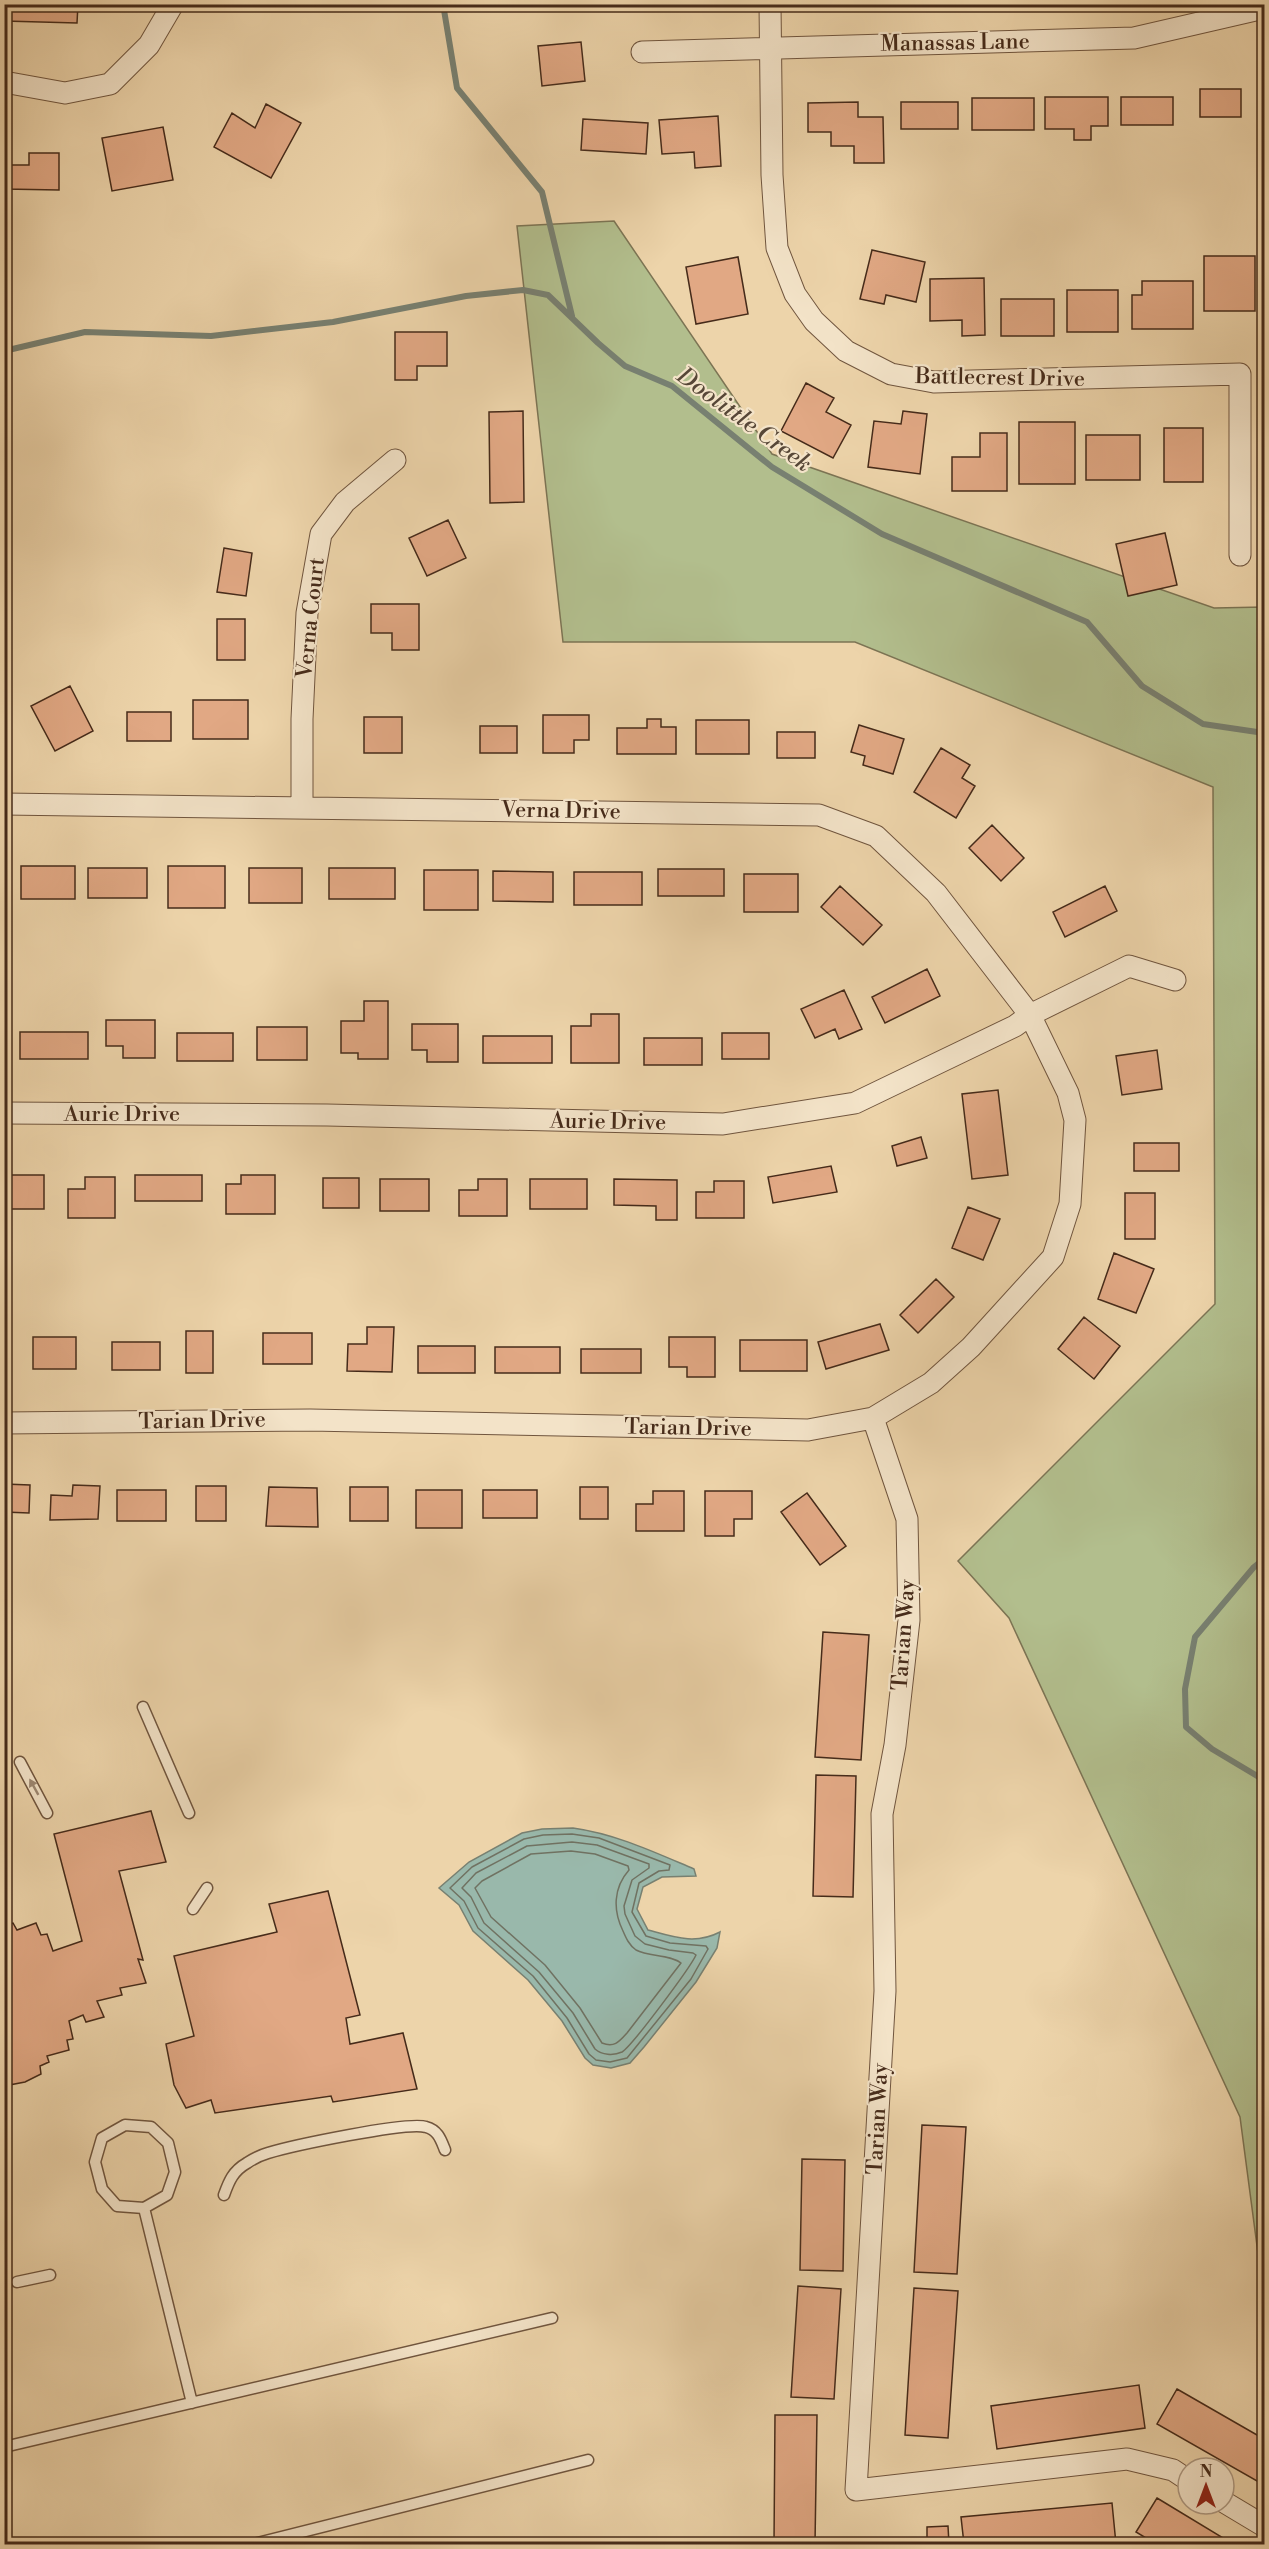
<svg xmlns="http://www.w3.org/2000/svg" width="1269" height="2549" viewBox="0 0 1269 2549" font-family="'Libre Bodoni',serif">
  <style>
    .green { fill: #b2be8d; stroke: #7c7454; stroke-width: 1.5 }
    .water { fill: #99b8ab; stroke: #788071; stroke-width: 1.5 }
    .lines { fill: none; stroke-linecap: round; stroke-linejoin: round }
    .shore { stroke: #707262; stroke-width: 1.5 }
    .stream { stroke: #788071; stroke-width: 6 }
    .building { fill: #e1a884; stroke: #462b1a; stroke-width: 1.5 }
    .lane-casing { stroke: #70553e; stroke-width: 13 }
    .street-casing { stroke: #70553e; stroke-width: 23 }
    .lane { stroke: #f3e3c8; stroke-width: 10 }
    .street { stroke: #f3e3c8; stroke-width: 21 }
    .oneway { fill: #9c8771 }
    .labels { text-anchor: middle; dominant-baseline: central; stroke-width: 4.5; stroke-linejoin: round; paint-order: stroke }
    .street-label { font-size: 22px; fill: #462b1a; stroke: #f3e3c8 }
    .water-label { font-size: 24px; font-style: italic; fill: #574737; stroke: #f3e3c8 }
  </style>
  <rect width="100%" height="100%" fill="#edd4aa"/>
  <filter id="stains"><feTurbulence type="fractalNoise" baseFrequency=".00333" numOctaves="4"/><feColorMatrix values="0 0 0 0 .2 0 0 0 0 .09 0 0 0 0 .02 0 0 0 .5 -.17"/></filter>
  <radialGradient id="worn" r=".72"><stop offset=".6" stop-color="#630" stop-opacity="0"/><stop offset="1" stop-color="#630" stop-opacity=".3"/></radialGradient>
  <path class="green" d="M614,221L772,454L1214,608L1264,607V2299L1240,2117L1009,1618L958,1561L1215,1304L1213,787L855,642H563L517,226Z"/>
  <path class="water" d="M573,1828C616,1834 654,1852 694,1869L696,1876L662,1877L643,1887L637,1909L648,1930C674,1937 695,1945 720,1932L717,1948L696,1982L644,2047L630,2063L611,2068L593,2065L585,2058L562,2021L528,1980L473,1931L459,1905L439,1888L469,1862L522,1833L542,1829Z"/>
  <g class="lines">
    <path class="shore" d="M572,1834L599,1838L670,1865L669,1870L659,1871L639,1883L632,1912L646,1936L670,1943L706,1946L708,1949L691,1979L627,2058L610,2062L596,2060L589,2054L567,2018L533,1976L478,1928L464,1901L450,1888L472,1867L524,1839L543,1835Z
      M572,1842L597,1845L649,1864V1868L632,1880L624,1906L625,1914L635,1936L645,1944L669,1950L693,1953L696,1955C690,1968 632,2046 622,2052C613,2056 602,2055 595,2049L573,2013L539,1972L484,1923L471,1897L462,1888L476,1873L527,1846Z
      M571,1851L595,1854L628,1866L629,1870C613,1888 613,1911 623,1931C626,1938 629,1945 636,1950C649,1957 670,1954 681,1963L627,2033C619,2042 614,2048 602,2043L580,2008L545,1965L491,1917L475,1888L482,1881L531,1854Z"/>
    <path class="stream" d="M443,4L457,88L542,192L572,316
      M4,351L85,332L211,336L333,322L466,296L523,290L548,295L598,343L625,366L672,386L772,467L882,534L1087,622L1142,686L1203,724L1264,733
      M1264,1559L1254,1567L1195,1637L1185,1689L1186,1727L1212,1749L1264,1780"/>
  </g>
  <path class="building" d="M4,4H78L77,23L4,21Z
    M581,42L585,81L542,86L538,46Z
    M1260,74H1264V100H1260Z
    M1200,89H1241V117H1200Z
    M1045,97H1108V126H1091V140H1074V129H1045Z
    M1121,97H1173V125H1121Z
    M972,98H1034V130H972Z
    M858,102V117H883L884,163H854V146H831V132H808V103Z
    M901,102H958V129H901Z
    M266,104L301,123L271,178L214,147L232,113L255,128Z
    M718,116L721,166L695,168L694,152L662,154L659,120Z
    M583,119L648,123L646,154L581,150Z
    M163,127L173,180L112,191L102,138Z
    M29,153H59V190L4,189V165H29Z
    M872,250L925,262L916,302L886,295L884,304L860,299Z
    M1204,256H1255V311H1204Z
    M738,257L748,314L696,324L686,267Z
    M984,278L985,335L962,336V320L930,321V279Z
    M1142,281H1193V329H1132V295H1142Z
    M1067,290H1118V332H1067Z
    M1001,299H1054V336H1001Z
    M395,332H447V366H417V380H395Z
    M806,383L834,398L826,412L851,425L833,458L781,431Z
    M523,411L524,502L490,503L489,412Z
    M903,411L927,414L920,474L868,467L874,421L901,424Z
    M1019,422H1075V484H1019Z
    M1164,428H1203V482H1164Z
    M980,433H1007V491H952V457H980Z
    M1086,435H1140V480H1086Z
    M448,520L466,558L427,576L409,538Z
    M1165,533L1177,585L1128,596L1116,544Z
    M224,548L252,553L246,596L217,592Z
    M371,604H419V650H392V633H371Z
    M217,619H245V660H217Z
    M70,686L93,731L55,751L31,706Z
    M193,700H248V739H193Z
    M127,712H171V741H127Z
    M543,715H589V740H574V753H543Z
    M364,717H402V753H364Z
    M647,719H661V727H676V754H617V728H647Z
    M696,720H749V754H696Z
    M859,725L904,739L893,774L863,765L865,756L851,752Z
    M480,726H517V753H480Z
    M777,732H815V758H777Z
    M941,748L970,765L962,778L975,786L956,818L914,792Z
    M992,825L1024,858L1001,881L969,848Z
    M21,866H75V899H21Z
    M168,866H225V908H168Z
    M88,868H147V898H88Z
    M249,868H302V903H249Z
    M329,868H395V899H329Z
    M658,869H724V896H658Z
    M424,870H478V910H424Z
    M493,871L553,872V902L493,901Z
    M574,872H642V905H574Z
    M744,874H798V912H744Z
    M840,886L882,925L863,945L821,907Z
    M1105,886L1117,911L1065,937L1053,912Z
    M927,969L940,996L885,1023L872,997Z
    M844,990L862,1029L839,1039L835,1029L815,1038L801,1009Z
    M364,1001H388V1059H358V1053H341V1021H364Z
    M591,1014H619V1063H571V1026H591Z
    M106,1020H155V1058H123V1046H106Z
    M412,1024H458V1062H427V1050H412Z
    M257,1027H307V1060H257Z
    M20,1032H88V1059H20Z
    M177,1033H233V1061H177Z
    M722,1033H769V1059H722Z
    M483,1036H552V1063H483Z
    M644,1038H702V1065H644Z
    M1157,1050L1162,1089L1122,1095L1116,1056Z
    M998,1090L1008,1175L972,1179L962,1094Z
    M921,1137L927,1158L897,1166L892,1146Z
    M1134,1143H1179V1171H1134Z
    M831,1166L837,1192L773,1203L768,1177Z
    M4,1175H44V1209H4Z
    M135,1175H202V1201H135Z
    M241,1175H275V1214H226V1184H241Z
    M85,1177H115V1218H68V1189H85Z
    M323,1178H359V1208H323Z
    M380,1179H429V1211H380Z
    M478,1179H507V1216H459V1190H478Z
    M530,1179H587V1209H530Z
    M614,1179L677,1180V1220H656V1206L614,1205Z
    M714,1181H744V1218H696V1192H714Z
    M1125,1193H1155V1239H1125Z
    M968,1207L1000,1219L983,1260L952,1248Z
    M1114,1253L1154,1269L1136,1313L1098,1299Z
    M936,1279L954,1297L918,1333L900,1315Z
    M1084,1317L1120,1346L1094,1379L1058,1349Z
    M880,1324L889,1350L826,1369L818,1342Z
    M367,1327H394L392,1372L347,1371L348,1344H367Z
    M186,1331H213V1373H186Z
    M263,1333H312V1364H263Z
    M33,1337H76V1369H33Z
    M669,1337H715V1377H687V1367H669Z
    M740,1340H807V1371H740Z
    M112,1342H160V1370H112Z
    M418,1346H475V1373H418Z
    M495,1347H560V1373H495Z
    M581,1349H641V1373H581Z
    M4,1484L30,1485L29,1513L4,1512Z
    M73,1485L100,1486L98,1519L50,1520L51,1495L72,1496Z
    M196,1486H226V1521H196Z
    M269,1487L317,1488L318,1527L266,1526Z
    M350,1487H388V1521H350Z
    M580,1487H608V1519H580Z
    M117,1490H166V1521H117Z
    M416,1490H462V1528H416Z
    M483,1490H537V1518H483Z
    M653,1491H684V1531H636V1504H653Z
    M705,1491H752V1519H734V1536H705Z
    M807,1493L846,1546L820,1565L781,1512Z
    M823,1632L869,1635L861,1760L815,1757Z
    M816,1775L856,1776L853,1897L813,1896Z
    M151,1811L166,1862L119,1871L143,1960L138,1959L146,1983L120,1988L122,1995L97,2001L104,2017L86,2022L83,2015L69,2021L73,2039L67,2040L69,2050L47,2056L49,2062L40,2066L41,2074L25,2082L4,2086V1921L7,1924L13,1923L17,1930L36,1923L41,1935L47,1934L53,1951L82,1941L54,1834Z
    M328,1891L360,2015L346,2018L350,2044L403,2033L417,2089L333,2102L331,2096L215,2113L211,2100L186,2108L174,2085L166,2044L194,2036L174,1956L277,1932L269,1904Z
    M922,2125L966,2127L957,2274L914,2272Z
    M802,2159L845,2160L843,2271L800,2270Z
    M798,2286L841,2289L834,2399L791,2397Z
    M914,2288L958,2291L948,2438L905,2435Z
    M1139,2385L1145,2428L997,2449L991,2406Z
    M1177,2389L1264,2439V2485L1157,2424Z
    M775,2415H817L815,2544H774Z
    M1157,2498L1233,2544H1156L1136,2532Z
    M1112,2503L1116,2544H964L961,2517Z
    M948,2526L949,2544H908L907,2541L927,2540V2527Z"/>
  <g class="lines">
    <g class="lane-casing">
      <path id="lane" d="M143,1707L189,1813
        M20,1762L47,1813
        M193,1909L207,1888
        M125,2125L151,2127L168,2143L175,2172L167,2195L144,2208L117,2206L102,2189L95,2162L102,2138Z
        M224,2195C229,2181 233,2171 247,2163C253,2159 261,2155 268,2153C291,2146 408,2121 426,2127C438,2130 441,2140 445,2150
        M144,2208L192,2403
        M17,2282L50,2275
        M4,2447L552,2318
        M254,2544L588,2460"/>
    </g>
    <g class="street-casing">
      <path id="street" d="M770,4L772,175L777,248L795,294L814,321L846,351L891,374L934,382L1240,374V555
        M642,52L1134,38L1264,8
        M4,82L65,93L110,84L149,45L173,4
        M4,804L819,815L876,836L936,893L1030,1015L1068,1093L1075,1120L1070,1204L1053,1257L971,1347L931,1383L873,1418L808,1430L310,1420L4,1423
        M302,808V719L307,613L321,534L345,502L395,460
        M4,1113L327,1115L723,1124L855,1103L1015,1026L1030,1015L1129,966L1175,980
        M873,1418L907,1519L909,1620L895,1745L882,1814L885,1991L856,2490L1127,2459L1173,2470L1188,2480
        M1224,2502L1264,2526"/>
    </g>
    <use href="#lane" class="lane"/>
    <use href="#street" class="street"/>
  </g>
  <defs><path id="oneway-solid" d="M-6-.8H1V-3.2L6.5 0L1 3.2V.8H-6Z" transform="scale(1.5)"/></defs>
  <use class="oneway" href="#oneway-solid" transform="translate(34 1787) rotate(-119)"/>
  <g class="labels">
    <g class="street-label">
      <text transform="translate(955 43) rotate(-1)">Manassas Lane</text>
      <text transform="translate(1000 378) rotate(1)">Battlecrest Drive</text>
      <text transform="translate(311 618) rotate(-84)">Verna Court</text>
      <text transform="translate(561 811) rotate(1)">Verna Drive</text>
      <text x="122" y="1114">Aurie Drive</text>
      <text transform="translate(608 1122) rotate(1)">Aurie Drive</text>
      <text transform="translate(202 1421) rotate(-1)">Tarian Drive</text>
      <text transform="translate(688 1428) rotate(1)">Tarian Drive</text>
      <text transform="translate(904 1635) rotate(-86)">Tarian Way</text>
      <text transform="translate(878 2119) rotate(-87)">Tarian Way</text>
    </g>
    <g class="water-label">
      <text transform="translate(744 420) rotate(36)">Doolittle Creek</text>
    </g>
  </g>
  <rect width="1269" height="2549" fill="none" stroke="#edd4aa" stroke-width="24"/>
  <rect x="6" y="6" width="1257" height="2537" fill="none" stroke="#462b1a" stroke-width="3"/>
  <rect x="12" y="12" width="1245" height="2525" fill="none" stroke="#462b1a" stroke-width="1.5"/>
  <g transform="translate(1206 2486)"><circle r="28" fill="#f3e3c8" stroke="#ae9982" stroke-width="1.5"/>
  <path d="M0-4.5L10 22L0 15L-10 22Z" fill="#8f2418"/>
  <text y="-9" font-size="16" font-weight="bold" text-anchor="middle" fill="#462b1a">N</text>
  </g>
  <rect width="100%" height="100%" filter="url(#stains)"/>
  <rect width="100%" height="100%" fill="url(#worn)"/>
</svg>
